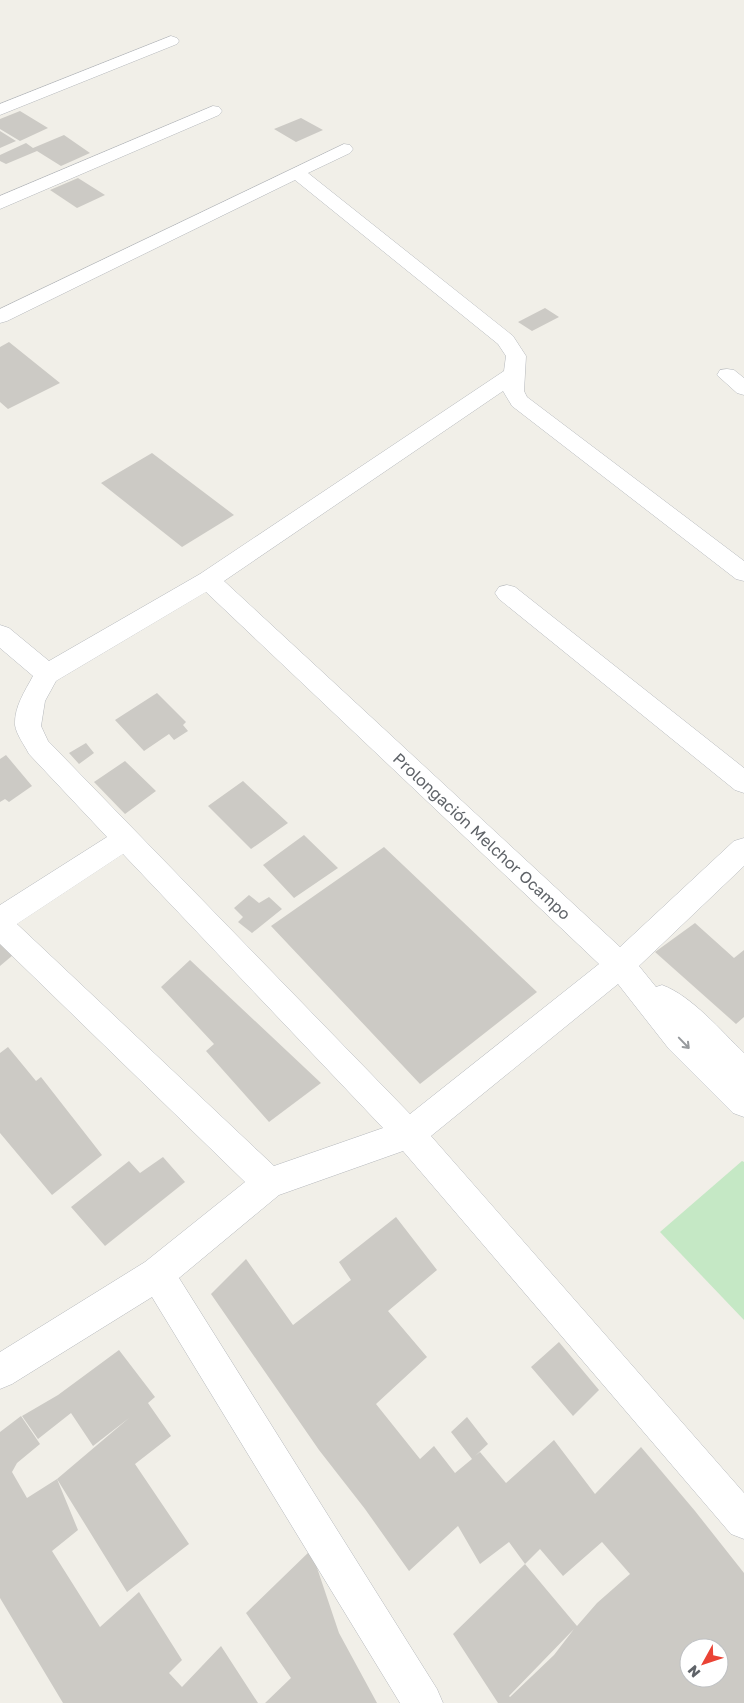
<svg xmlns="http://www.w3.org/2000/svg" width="744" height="1703" viewBox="0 0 744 1703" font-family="'Golos Text',sans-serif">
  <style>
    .green { fill: #c5e8c5 }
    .building { fill: #cccac5; fill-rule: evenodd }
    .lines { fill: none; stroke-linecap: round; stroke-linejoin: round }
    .minor-casing { stroke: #b5b8bc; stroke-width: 1 }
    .minor { fill: #fff; fill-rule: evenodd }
    .oneway { stroke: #979a9d }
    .labels { text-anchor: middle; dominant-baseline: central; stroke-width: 4; stroke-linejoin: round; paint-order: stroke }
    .street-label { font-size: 16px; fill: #5f6368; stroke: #fff }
  </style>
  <rect width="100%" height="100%" fill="#f1efe8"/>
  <path class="green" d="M742,1161L744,1162V1320L660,1232Z"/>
  <path class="building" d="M20,111L48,128L20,141L0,129V119Z
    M301,118L323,130L296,142L274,129Z
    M0,131L16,141L0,148Z
    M64,135L90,153L61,166L37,151L6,164L0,161V155L26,143L33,148Z
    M78,178L105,195L77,208L50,190Z
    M545,308L559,317L532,331L518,322Z
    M9,342L60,383L8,409L0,402V347Z
    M152,453L234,515L182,547L101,483Z
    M157,693L186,722L183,725L188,731L174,740L169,734L144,751L115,720Z
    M86,743L94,753L79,764L69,753Z
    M6,755L32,786L9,802L5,799L0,802V759Z
    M125,761L156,791L125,814L94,782Z
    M243,781L288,823L251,849L208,806Z
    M304,835L338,868L294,898L263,865Z
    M384,847L537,992L420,1084L271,926Z
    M249,895L259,903L269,897L282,909L252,933L238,922L243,917L234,908Z
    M695,923L734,958L744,950V1017L736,1024L655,952Z
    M0,942L13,955L0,966Z
    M190,960L321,1083L269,1122L206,1051L214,1044L161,987Z
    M8,1047L36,1081L41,1077L102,1155L52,1195L0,1133V1053Z
    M163,1157L185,1182L105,1246L71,1207L129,1161L140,1173Z
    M396,1217L437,1270L388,1311L427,1357L376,1404L420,1459L434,1446L455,1473L472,1459L451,1432L467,1417L488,1444L475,1456L480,1452L506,1483L554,1440L595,1494L641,1447L695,1511L744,1573V1703H498L453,1634L525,1564L509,1542L480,1564L458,1526L409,1571L365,1509L319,1450L211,1294L246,1259L293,1325L351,1280L339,1262ZM602,1542L630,1574L597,1603L577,1626L525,1564L540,1549L563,1576ZM574,1629L554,1655L510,1697L509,1696ZM689,1648H719V1678H689Z
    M559,1342L599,1390L573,1416L531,1367Z
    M119,1350L155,1397L148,1403L171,1436L135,1464L189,1544L127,1592L57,1479L78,1530L52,1551L100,1627L139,1592L182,1660L169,1673L182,1687L221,1646L258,1703H63L0,1598V1432L21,1416L40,1444L17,1463L12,1472L27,1498L57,1479L129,1418L93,1446L71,1413L38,1439L22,1416L58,1395Z
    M311,1550L339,1633L377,1703H265L291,1678L246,1613Z"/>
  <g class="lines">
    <g class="minor-casing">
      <path id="minor" d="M171,36L177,38L179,41L177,44L0,115V104Z
        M213,106L219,107L222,111L219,115L0,209V196Z
        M344,144L350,145L353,149L350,153L308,173L513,336L526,356L524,391L527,397L744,561V581L736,579L512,406L503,391L224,581L620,947L734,841L744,838V866L639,966L656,987L662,985C692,996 721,1031 744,1053V1117L733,1113L669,1049L618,984L431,1136L744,1493V1539L731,1534L403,1151L279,1195L179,1278L437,1689L443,1703H400L152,1297L12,1384L0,1389V1352L145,1262L245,1182L0,944V905L107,837L29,754C25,746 16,734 15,725C14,707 25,691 33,676L0,648V625L9,628L49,661L200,574L504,371L506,356L498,344L295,180L7,321L0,323V309ZM206,592L599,964L410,1114L48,741L41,726L45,701L56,681ZM123,854L383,1128L274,1166L17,924Z
        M727,369L734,370L744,378V395L737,393L717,375L720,370Z
        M507,585L515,587L744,768V793L735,790L499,599L495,593L499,587Z"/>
    </g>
    <use href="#minor" class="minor"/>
  </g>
  <defs><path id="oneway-shaft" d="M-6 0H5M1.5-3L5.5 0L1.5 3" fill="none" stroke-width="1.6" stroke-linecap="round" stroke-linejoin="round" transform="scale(1.25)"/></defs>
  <use class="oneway" href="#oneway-shaft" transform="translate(684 1043) rotate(46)"/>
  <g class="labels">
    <g class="street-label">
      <text transform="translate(482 836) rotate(43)">Prolongación Melchor Ocampo</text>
    </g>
  </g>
  <g transform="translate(704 1663) rotate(230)"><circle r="24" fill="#ffffff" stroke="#bfc1c3"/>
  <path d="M0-4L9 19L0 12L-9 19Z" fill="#ea4335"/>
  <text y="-8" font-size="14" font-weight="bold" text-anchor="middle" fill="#5f6368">N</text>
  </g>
</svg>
